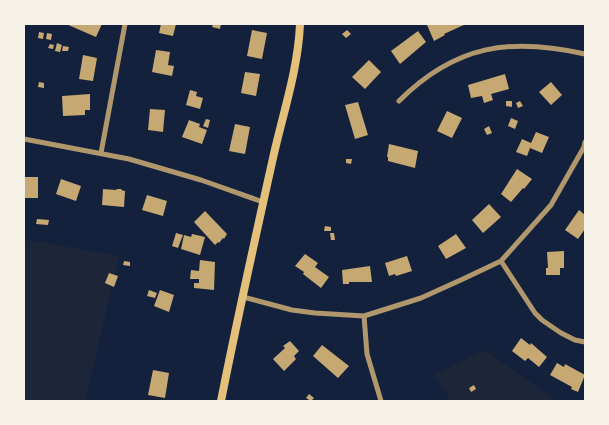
<svg xmlns="http://www.w3.org/2000/svg" width="609" height="425" viewBox="0 0 609 425" font-family="Spectral,serif">
  <style>
    .green { fill: #1d2539 }
    .building { fill: #c6a872 }
    .lines { fill: none; stroke-linecap: round; stroke-linejoin: round }
    .minor { stroke: #b1986c; stroke-width: 5 }
    .secondary { stroke: #e5c07b; stroke-width: 8 }
  </style>
  <rect width="100%" height="100%" fill="#14213d"/>
  <path class="green" d="M24,239L119,256L85,401H24Z
    M485,350L557,401H451L434,375Z"/>
  <path class="building" d="M66,24H102L96,37Z
    M161,24H176L173,36L159,33Z
    M213,24H221L220,29L212,27Z
    M429,24H466L444,34L445,35L434,41L427,25Z
    M252,30L267,33L262,59L247,56Z
    M347,30L351,34L346,38L342,34Z
    M418,31L426,42L400,64L391,51Z
    M39,32L44,33L43,39L38,38Z
    M47,33L52,34L51,40L46,39Z
    M57,43L62,45L60,52L55,51Z
    M50,44L54,45L53,49L48,48Z
    M63,46L69,47L68,51H62Z
    M156,50L170,52L168,65L174,66L172,76L152,72Z
    M83,55L97,58L93,81L79,79Z
    M369,60L381,72L365,89L352,77Z
    M245,72L260,74L256,96L241,93Z
    M505,74L509,89L491,94L493,100L484,103L482,96L471,98L468,85Z
    M39,82L44,83V88L38,87Z
    M551,82L562,95L551,105L539,92Z
    M190,90L197,92L196,96L203,98L200,109L186,105Z
    M90,94V110H85V115L63,116L62,96Z
    M506,101H512V107L506,106Z
    M520,101L523,106L518,108L516,103Z
    M358,102L368,135L355,139L345,105Z
    M150,109L165,110L163,132L148,130Z
    M447,111L462,118L452,138L437,131Z
    M511,118L518,121L515,129L508,126Z
    M206,119L210,120L208,128L203,126Z
    M189,120L200,124L199,127L207,130L202,144L182,137Z
    M235,124L250,127L245,154L229,151Z
    M489,126L492,133L487,135L484,129Z
    M536,132L549,137L542,153L530,148L527,156L516,152L522,139L531,143Z
    M389,144L418,151L415,168L388,161V157H387Z
    M346,159H352L351,164L346,163Z
    M517,169L532,179L524,189L523,188L511,202L501,194Z
    M24,177H38V198H24Z
    M61,179L81,186L76,201L56,194Z
    M103,189L116,190L117,189H122L121,190L125,191L124,207L102,205Z
    M147,195L167,201L163,216L142,210Z
    M489,204L501,217L483,233L472,220Z
    M579,210L585,215V229L578,239L565,230Z
    M205,211L227,234L224,239L223,238L219,243L218,242L215,245L194,222Z
    M37,219L49,220L48,225L36,224Z
    M325,226L331,227V231H324Z
    M176,233L183,235L178,248L172,246Z
    M330,233H334L335,240H331Z
    M192,234L205,237L200,255L181,249L184,235L191,237Z
    M456,234L466,248L446,259L438,246Z
    M564,251V268H560V275H546V268H548L547,252Z
    M305,254L318,263L315,267L329,277L321,288L303,274L304,272L295,266Z
    M407,256L412,271L396,276L395,274L389,276L385,263Z
    M200,260L215,262L214,290L194,288V283H199V279H190L191,270L199,271Z
    M124,261L130,262V266L123,265Z
    M370,266L372,282H349V284H343L342,270Z
    M109,273L118,276L114,287L105,283Z
    M149,290L157,293L155,298L147,296Z
    M160,290L174,295L169,312L154,306Z
    M521,338L530,345L531,343L547,357L539,367L528,358L525,361L512,351Z
    M290,341L299,351L294,356L296,359L284,371L273,359L285,348L283,346Z
    M322,345L349,366L338,378L313,356Z
    M557,363L564,367L565,364L585,375L578,392L571,389L572,387L550,375Z
    M153,370L169,373L165,398L148,395Z
    M474,385L476,389L471,392L469,388Z
    M309,394L314,398L311,401L306,398Z"/>
  <g class="lines">
    <path class="minor" d="M399,101C455,45 510,37 585,54
      M24,139L129,159L201,180L263,202
      M101,153L125,24
      M501,261L535,313L542,320L561,333L575,340L585,342
      M243,297L292,310L315,313L364,316L421,298L463,279L501,261L551,205L584,147L585,142
      M364,316L367,354L381,401"/>
    <path class="secondary" d="M221,401C237,320 255,239 273,158C283,113 298,70 300,24"/>
  </g>
  <rect width="609" height="425" fill="none" stroke="#f6f1e7" stroke-width="50"/>
</svg>
